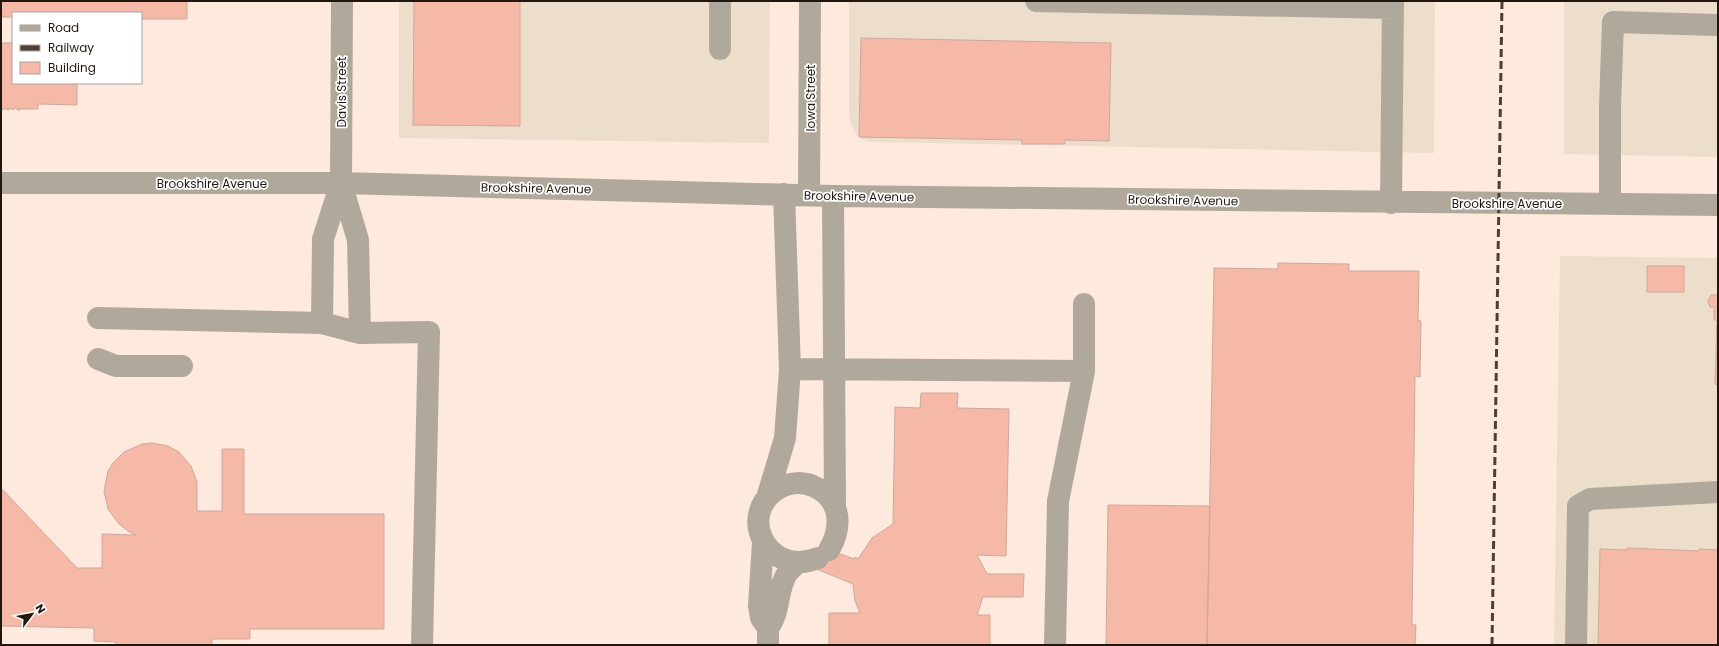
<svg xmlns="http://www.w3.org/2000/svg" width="1719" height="646" viewBox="0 0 1719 646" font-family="Poppins,sans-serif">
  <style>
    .commercial { fill: #eddecb }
    .building { fill: #f6b9a7; stroke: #cda89d }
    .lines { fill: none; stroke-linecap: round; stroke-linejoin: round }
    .minor { stroke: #b0a99b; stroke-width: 22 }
    .rail { stroke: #4c3f36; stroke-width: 3; stroke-dasharray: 8 4; stroke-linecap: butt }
    .labels { text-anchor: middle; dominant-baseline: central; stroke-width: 3.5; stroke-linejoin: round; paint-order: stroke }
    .street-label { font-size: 12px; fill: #22170f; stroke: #fff }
  </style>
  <rect width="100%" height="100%" fill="#fdeadc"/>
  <path class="commercial" d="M399,1H770L769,143L399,138Z
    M849,1H1435L1434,153L871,142L863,140L856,134L851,125L849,115Z
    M1564,1H1718V157L1564,154Z
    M1560,256L1718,258V645H1554Z"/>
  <path class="building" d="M1,1H187V19H141V13H13V17H1Z
    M414,1H520V126L413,125Z
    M861,38L1111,43L1109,141L1065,140V144H1022V140L859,137Z
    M1,43H13V83H77V105L38,104V109H20V110H17V108H14V110L9,108V110L3,108V110H1Z
    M1278,263L1349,264V271H1419L1418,321H1421L1420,377L1415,376L1412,625H1416L1415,645H1207L1214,268L1278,269Z
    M1647,266H1684V292H1647Z
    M1718,283V385L1715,384L1717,320H1714V307H1710L1708,301L1711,295H1718Z
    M921,393H958L957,408L1009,409L1006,556L977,555L987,574H1024L1023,597H983L977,615H990V645H829V613H860L855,601L853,584L814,568L822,547L854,559L855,557L858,559L872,538L893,524L895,407L920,408Z
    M152,443L168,446L179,452L191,466L197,482V511H222V449H244V514H384V629H250V639H212V645H116V642L94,641V628L1,626V488L77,568H102V534L136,535L128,531L119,524L108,509L104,491L108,471L113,463L124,452L142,444Z
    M1108,505L1210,506L1207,645H1106Z
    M1627,548L1699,551V549L1718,550V645H1598L1600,549L1627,550Z"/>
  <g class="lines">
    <path class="minor" d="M342,1L341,183L358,240L360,333
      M1036,1L1393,8
      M720,49V1
      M1,183H341L833,196L1718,205
      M809,195L810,1
      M833,196L835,506
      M1391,203L1393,1
      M1610,203V106L1613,22L1718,25
      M98,318L322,323L323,239L341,183
      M322,323L360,333L429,332L422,645
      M98,359L116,366H182
      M790,369L1084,371
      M767,498L785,438L790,369L784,194
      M763,542L759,606L761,618L768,628V645
      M818,558C767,579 734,512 781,487C791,482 803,482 813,486C841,498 843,526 829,550
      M768,628C781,612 776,589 788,572C791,569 794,566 797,563
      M1055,645L1058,501L1084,371V304
      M1576,645L1578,506L1590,499L1718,492"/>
    <path class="rail" d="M1492,645L1502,1"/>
  </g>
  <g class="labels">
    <g class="street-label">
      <text transform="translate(341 92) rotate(-90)">Davis Street</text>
      <text transform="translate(810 98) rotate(-90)">Iowa Street</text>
      <text x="212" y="183">Brookshire Avenue</text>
      <text transform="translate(536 188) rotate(1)">Brookshire Avenue</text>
      <text transform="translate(859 196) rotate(1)">Brookshire Avenue</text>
      <text transform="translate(1183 200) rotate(1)">Brookshire Avenue</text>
      <text x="1507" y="203">Brookshire Avenue</text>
    </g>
  </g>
  <rect width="1719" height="646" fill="none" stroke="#22170f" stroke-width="4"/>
  <rect x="12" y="12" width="130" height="72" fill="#ffffff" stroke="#a7a29f"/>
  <rect x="20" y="25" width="20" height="6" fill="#b0a99b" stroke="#a7a29f"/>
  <text x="48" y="32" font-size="12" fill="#22170f">Road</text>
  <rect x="20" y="45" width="20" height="6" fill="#4c3f36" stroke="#a7a29f"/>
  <text x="48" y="52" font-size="12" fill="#22170f">Railway</text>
  <rect x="20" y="62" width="20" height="12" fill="#f6b9a7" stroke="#a7a29f"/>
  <text x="48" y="72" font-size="12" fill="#22170f">Building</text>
  <g transform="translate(32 614) rotate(58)" stroke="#ffffff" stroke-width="3" paint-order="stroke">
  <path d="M0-3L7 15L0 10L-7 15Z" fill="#22170f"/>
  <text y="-6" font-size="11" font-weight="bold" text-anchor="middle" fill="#22170f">N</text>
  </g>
</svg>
